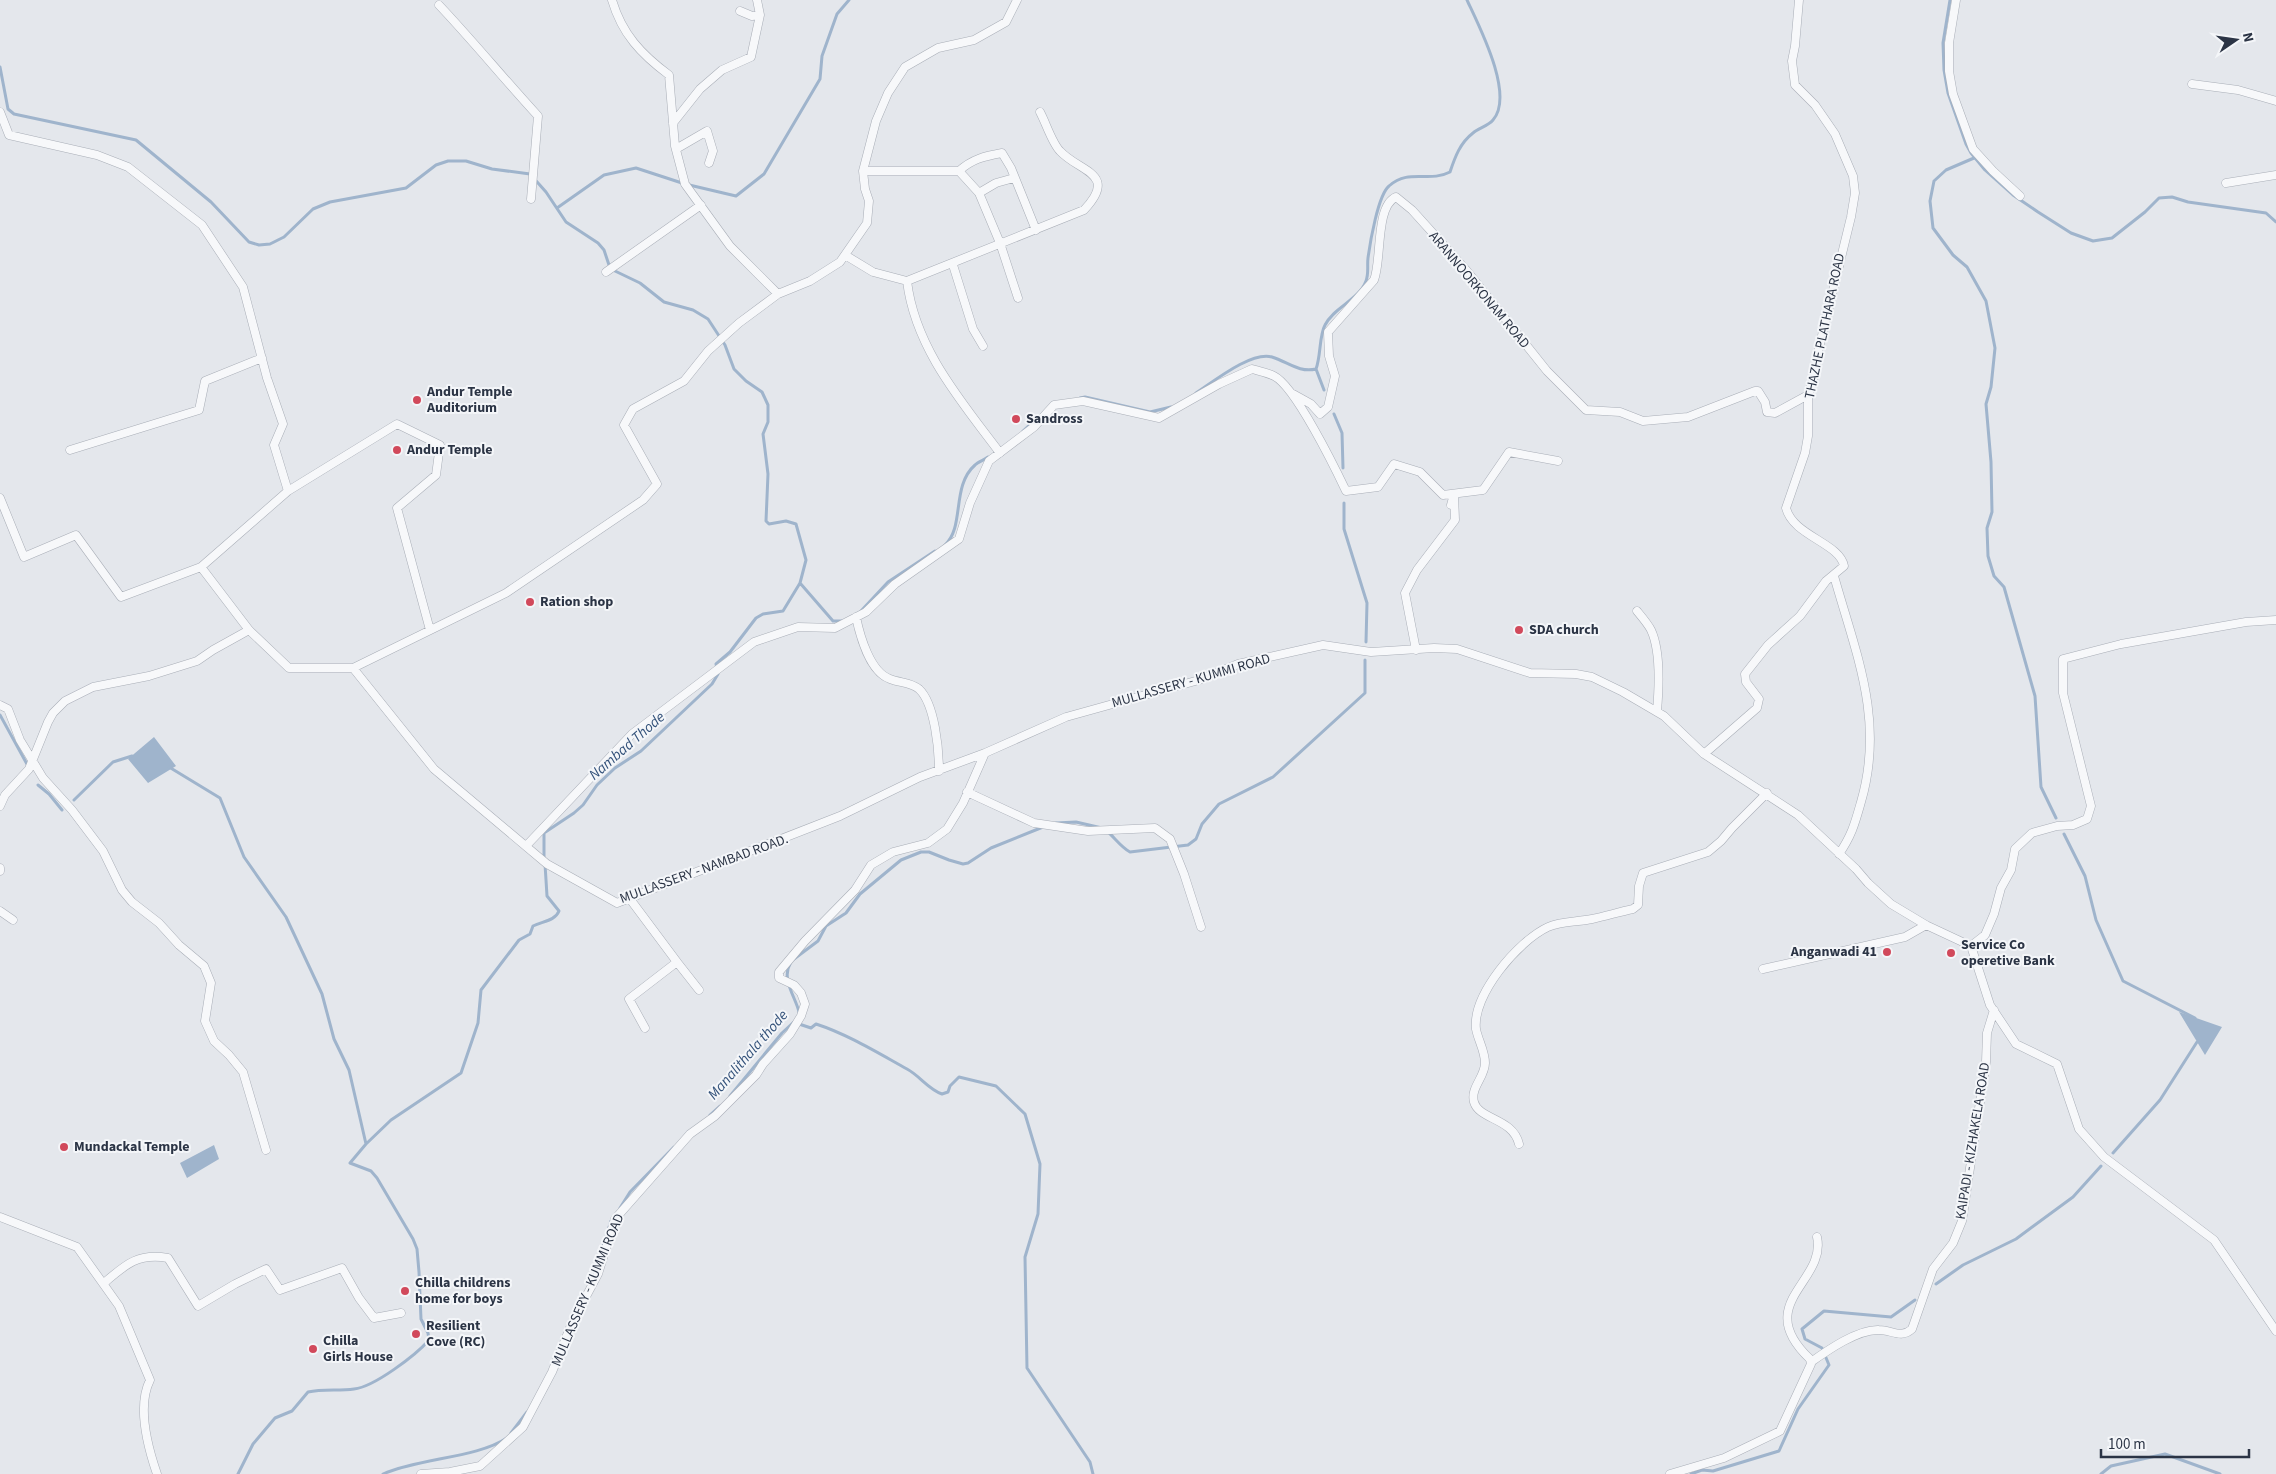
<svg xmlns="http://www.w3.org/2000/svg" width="2276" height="1474" viewBox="0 0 2276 1474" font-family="'Source Sans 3',sans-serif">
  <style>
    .water { fill: #9fb4cc }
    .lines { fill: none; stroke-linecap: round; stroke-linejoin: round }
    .stream { stroke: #9fb4cc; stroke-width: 3 }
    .minor-casing { stroke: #a9aeb7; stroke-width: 9 }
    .minor { stroke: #f7f8fa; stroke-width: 8 }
    .poi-dot { fill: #d1495b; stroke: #f4f6f9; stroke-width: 2 }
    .labels { text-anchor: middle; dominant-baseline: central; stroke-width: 4; stroke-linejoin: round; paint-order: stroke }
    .street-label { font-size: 14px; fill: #2b3445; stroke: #f4f6f9 }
    .poi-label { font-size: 14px; font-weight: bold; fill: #2b3445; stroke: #f4f6f9; text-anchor: start }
    .water-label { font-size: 15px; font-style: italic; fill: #34527a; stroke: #f4f6f9 }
  </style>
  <rect width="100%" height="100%" fill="#e4e7ec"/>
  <path class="water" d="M154,737L176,766L148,783L128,759Z
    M2179,1012L2222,1027L2205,1055Z
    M214,1145L219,1159L187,1178L180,1163Z"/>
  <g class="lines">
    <path class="stream" d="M1950,0L1943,43L1944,70L1948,93L1966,144L1971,153L1985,170L2013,195L2038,212L2071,233L2093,241L2112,238L2145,212L2159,198L2172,197L2188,202L2266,213L2276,222
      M0,67L8,109L14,114L136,140L211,202L249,242L259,245L270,244L284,237L313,209L330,202L406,188L436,165L448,161H466L492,169L530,174L546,192L566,222L598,243L604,250L609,265L615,271L640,283L664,302L693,310L708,319L725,345L734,369L746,381L762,392L768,405V422L763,434L768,474L766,521L769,524L786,521L796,524L806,560L800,583
      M1974,158L1946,170L1934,181L1930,201L1933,228L1953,255L1967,267L1986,301L1995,348L1991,387L1986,404L1991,462L1992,512L1987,528L1988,556L1994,576L2004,587L2035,696L2041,787L2056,818
      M557,208L604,175L636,168L685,184L736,196L764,174L820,79L822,56L837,14L849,0
      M1316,369L1324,390
      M1196,393C1213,382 1251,351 1272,357C1288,362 1299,373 1316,369C1321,356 1319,336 1325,325C1334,307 1359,300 1366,281C1369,273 1367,266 1368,258C1370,243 1378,195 1389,186C1409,168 1429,183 1450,172C1455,157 1460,143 1473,133C1479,128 1488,126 1493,120C1515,95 1479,26 1467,0
      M1080,398L1085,397L1150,412L1171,407
      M1334,414L1342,433L1343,468
      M1023,431L1035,420
      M1344,503V529L1367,603L1366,642
      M945,545C965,527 951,486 975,465C978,462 984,460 988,457
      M861,611L888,582L935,551
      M0,715L28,766
      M169,767L220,798L244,857L286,917L322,994L334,1039L349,1070L366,1144
      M38,785L49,794L62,810
      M74,800L113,762L132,756
      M1056,823L1076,822L1102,828
      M1107,831C1115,838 1121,847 1130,852L1188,845L1196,839L1202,824L1219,804L1273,777L1365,693V660
      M2064,834L2085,876L2096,920L2123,981L2195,1018
      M544,860V833L574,813L583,805L597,785L615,768L641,751L712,684L718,674L716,664L730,652L756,618L763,614L783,611L800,583L833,621H843
      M794,959L818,941L826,926L846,913L860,894L901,860L921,852H929L949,860L963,864L968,863L991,848L1043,827
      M790,964C781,979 796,998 799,1012
      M799,1024L811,1028L816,1024C847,1034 878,1053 907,1069C920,1076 928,1089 942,1094L948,1092L950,1086L959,1077L996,1086L1025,1114L1040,1164L1038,1214L1025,1257L1027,1368L1090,1462L1093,1474
      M730,1096L782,1033L796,1020
      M710,1115L720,1106
      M2113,1153L2160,1100L2197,1042
      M620,1208L630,1192L674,1147
      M593,1277L611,1221
      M1936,1284L1963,1265L2016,1239L2073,1197L2101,1166
      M511,1433L527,1412
      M238,1474L253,1444L275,1418L292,1411L308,1392C323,1389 339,1391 354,1389C374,1387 416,1355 429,1340L428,1333L421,1319L419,1272L417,1249L413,1239L377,1178L371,1171L350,1163L366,1144L391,1120L461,1073L478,1023L481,990L519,940L530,934L533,926C543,921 555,921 559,911L547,896L545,864
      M383,1474C419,1458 477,1458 507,1438
      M1691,1474L1702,1470L1713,1471L1779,1451L1798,1409L1829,1365L1822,1348L1805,1339L1802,1329L1824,1311L1891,1317L1915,1300
      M2101,1474L2111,1466L2165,1454L2220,1474"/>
    <g class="minor-casing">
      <path id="minor" d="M612,0C622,34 641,54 669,75L675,146L685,184L730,246L778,294
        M1956,0L1949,43V71L1953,94L1973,149L1993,171L2020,196
        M439,5C473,41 504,79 538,116L531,199
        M740,11L752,16L760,15
        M2192,84L2238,90L2276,101
        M0,112L9,135L97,155L128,167L202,225L243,287L267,378L283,424L274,445L288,491L201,567L249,630L289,668H353L434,769L547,864L617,903L840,816L920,777L985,753
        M673,123L700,89L722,70L751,57L760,15L757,0
        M676,149L707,131L713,151L709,163
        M863,171H959C972,159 985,156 1002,153L1011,168L1036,230
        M959,171L979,193L1000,243L1018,298
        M2226,183L2276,175
        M979,193L996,183L1014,178
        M845,255L873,272L907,281
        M953,265L973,329L983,346
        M606,272L701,205
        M1293,394L1311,404L1320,414L1328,407L1335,376L1329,356L1328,332L1374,280C1382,261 1375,206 1396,197L1412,210L1467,271L1547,371L1586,410L1620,412L1643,421L1688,417L1755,391H1758L1765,402L1767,412L1775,413L1808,395
        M70,450L199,410L205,381L262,358
        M1000,453C961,401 915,348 907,281L1084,210C1119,173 1079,172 1060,151C1052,143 1046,123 1040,112
        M288,491L397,424L440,445L436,475L397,508L430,630
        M0,498L24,557L76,535L121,597L201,567
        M1834,576C1856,654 1885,720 1861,802C1855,823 1852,835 1839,854
        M1637,611C1642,617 1648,624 1651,630C1661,651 1659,688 1657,711
        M856,617C860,636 870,672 890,679C900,683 911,682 919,689C935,704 939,750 939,771
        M1416,650L1405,593L1417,570L1455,520L1454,494L1451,505
        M353,668L506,593L643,500L657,484L624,425L633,409L684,381L708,351L739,323L778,294L810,281L840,262L867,223L869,201L865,189L863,171L876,121L888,93L905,67L938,48L974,40L1006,22L1017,0
        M0,705L8,709L20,740L43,778L72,810L103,851L122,890L132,902L159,923L179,945L204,966L211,983L205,1021L214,1041L229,1055L243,1072L266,1150
        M1704,754L1757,708L1759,699L1746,682L1745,674L1768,645L1800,616L1826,581L1844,566C1840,543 1793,536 1786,508L1805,453L1808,436V395L1814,377L1818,352L1851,217L1855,193L1853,176L1835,134L1815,105L1795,85L1792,61L1795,46L1799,0
        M967,792L1034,823L1088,831L1155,828L1170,839L1184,874L1201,927
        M0,806L5,795L29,769L48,722L53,713L65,701L93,687L149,676L197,661L213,650L249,630
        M526,846L632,734L754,642L798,627L835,628L866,612L895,584L959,539L970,503L989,461L1034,427L1054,405L1083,401L1159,418L1219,384L1252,369C1259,371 1268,373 1274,376C1295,386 1335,468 1346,491L1378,487L1394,464L1420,472L1443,495L1483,490L1509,452L1558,461
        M0,868V871
        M630,899L677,962L629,999L645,1028
        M0,911L13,920
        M1971,946L1985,935L1994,914L2001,888L2011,870L2015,849L2032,833L2057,826L2073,825L2087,819L2091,806L2063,693V659L2121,644L2246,622L2276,620
        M677,962L699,990
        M1763,969L1905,937L1926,925
        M1519,1144C1513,1118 1479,1120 1474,1102C1470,1088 1485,1077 1485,1063C1485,1051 1478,1040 1476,1029C1472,995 1518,941 1548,927C1561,921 1578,922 1592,919C1606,916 1619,912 1633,909L1638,905L1639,886L1643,873L1708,852L1721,841L1732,828L1767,793
        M0,1217L77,1247L119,1306L150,1380C137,1406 148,1448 157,1474
        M104,1283C126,1264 138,1253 168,1258L198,1306L235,1284L266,1269L280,1290L342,1268L359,1298L374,1318L401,1313
        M1811,1362C1828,1350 1858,1329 1879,1330C1892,1330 1901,1339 1912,1329L1933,1269L1953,1243L1962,1221L1986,1062L1987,1033L1994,1010
        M421,1474L450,1472L480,1466L523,1427L552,1372L572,1323L598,1274L615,1219L690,1134L715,1116L756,1075L763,1064L790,1034L801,1016L805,1004L801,993L794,985L779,978V972L805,941L855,890L871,865L893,852L928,843L947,829L963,803L985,753L1066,717L1199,680L1238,664L1323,645L1371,652L1434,648L1457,649L1530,673L1576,674L1592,677L1623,692L1664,716L1704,754L1798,815L1856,869L1868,883L1891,904L1926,925L1971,946L1990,1005L2016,1044L2057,1064L2079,1129L2104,1157L2214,1240L2276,1331
        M1670,1474L1724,1458L1780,1431L1811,1364L1810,1359C1751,1303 1827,1282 1817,1237"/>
    </g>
    <use href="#minor" class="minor"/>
  </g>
  <g class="poi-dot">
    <circle cx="417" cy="400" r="5"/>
    <circle cx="1016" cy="419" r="5"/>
    <circle cx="397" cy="450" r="5"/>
    <circle cx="530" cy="602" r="5"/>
    <circle cx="1519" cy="630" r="5"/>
    <circle cx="1887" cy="952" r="5"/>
    <circle cx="1951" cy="953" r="5"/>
    <circle cx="64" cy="1147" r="5"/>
    <circle cx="405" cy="1291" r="5"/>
    <circle cx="416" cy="1334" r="5"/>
    <circle cx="313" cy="1349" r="5"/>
  </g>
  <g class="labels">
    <g class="street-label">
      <text transform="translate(1479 290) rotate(50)">ARANNOORKONAM ROAD</text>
      <text transform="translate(1825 326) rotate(-78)">THAZHE PLATHARA ROAD</text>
      <text transform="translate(1191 681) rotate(-16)">MULLASSERY - KUMMI ROAD</text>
      <text transform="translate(704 869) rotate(-20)">MULLASSERY - NAMBAD ROAD.</text>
      <text transform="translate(1973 1141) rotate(-81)">KAIPADI - KIZHAKELA ROAD</text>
      <text transform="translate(588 1290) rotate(-67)">MULLASSERY - KUMMI ROAD</text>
    </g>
    <g class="poi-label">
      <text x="427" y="392">Andur Temple<tspan x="427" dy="16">Auditorium</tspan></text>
      <text x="1026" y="419">Sandross</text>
      <text x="407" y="450">Andur Temple</text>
      <text x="540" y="602">Ration shop</text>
      <text x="1529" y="630">SDA church</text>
      <text x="1961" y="945">Service Co<tspan x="1961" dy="16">operetive Bank</tspan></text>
      <text x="1877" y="952" text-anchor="end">Anganwadi 41</text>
      <text x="74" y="1147">Mundackal Temple</text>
      <text x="415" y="1283">Chilla childrens<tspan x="415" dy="16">home for boys</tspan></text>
      <text x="426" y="1326">Resilient<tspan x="426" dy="16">Cove (RC)</tspan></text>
      <text x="323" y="1341">Chilla<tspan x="323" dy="16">Girls House</tspan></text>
    </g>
    <g class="water-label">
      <text transform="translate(627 746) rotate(-41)">Nambad Thode</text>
      <text transform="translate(748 1055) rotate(-49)">Manalithala thode</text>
    </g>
  </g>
  <g transform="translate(2236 40) rotate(77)" stroke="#f4f6f9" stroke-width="4" paint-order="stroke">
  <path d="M0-4L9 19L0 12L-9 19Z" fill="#2b3445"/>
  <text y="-8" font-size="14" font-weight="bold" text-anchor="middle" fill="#2b3445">N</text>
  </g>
  <path d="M2101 1449v8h148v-8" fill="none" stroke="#2b3445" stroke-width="2.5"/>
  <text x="2108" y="1449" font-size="15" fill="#2b3445" stroke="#f4f6f9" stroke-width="4" paint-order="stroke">100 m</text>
</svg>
